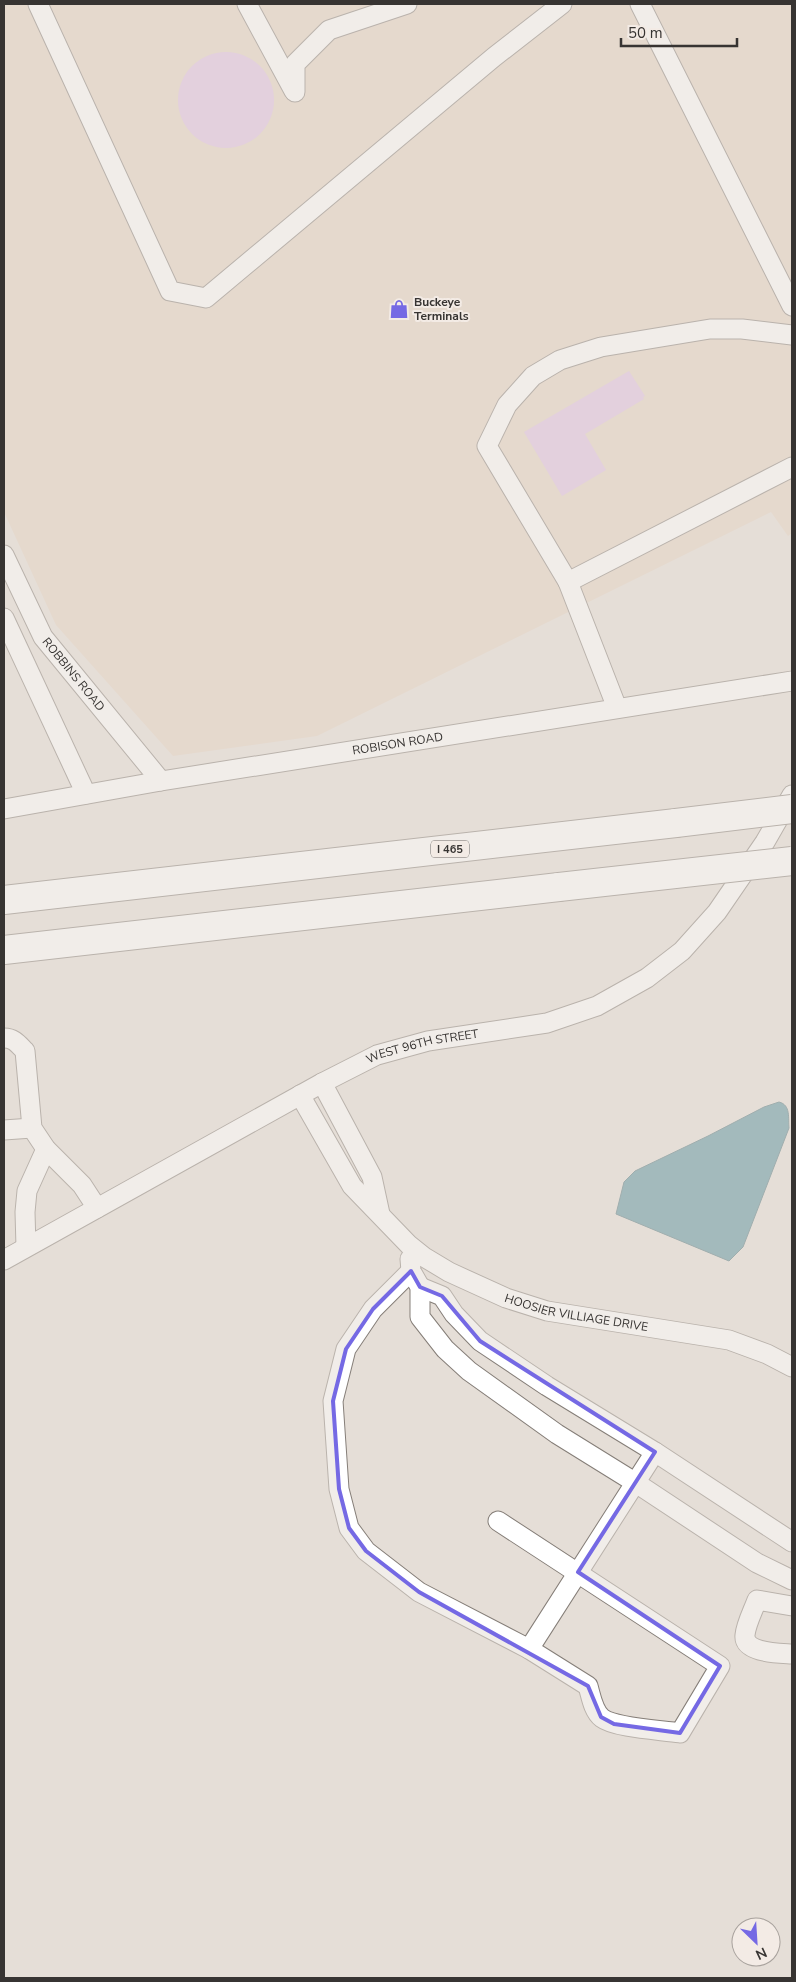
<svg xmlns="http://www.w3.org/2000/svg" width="796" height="1982" viewBox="0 0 796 1982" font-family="'Nunito Sans',sans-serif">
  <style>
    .industrial { fill: #e4d2c2 }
    .water { fill: #538e9c; stroke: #4b737c }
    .building { fill: #dfbee5 }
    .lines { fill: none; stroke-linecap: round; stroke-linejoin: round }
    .minor-casing { stroke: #857e78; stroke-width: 21 }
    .highway-casing { stroke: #857e78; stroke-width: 30 }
    .minor { stroke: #fff; stroke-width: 19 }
    .highway { stroke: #fff; stroke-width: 28 }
    .highway-bridge-casing { stroke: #857e78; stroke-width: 30; stroke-linecap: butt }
    .highway-bridge { stroke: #fff; stroke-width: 28 }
    .marked { fill: none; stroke: #7569e4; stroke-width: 4; stroke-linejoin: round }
    .labels { text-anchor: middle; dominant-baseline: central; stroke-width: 4; stroke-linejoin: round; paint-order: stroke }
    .shield { fill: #f3ebe5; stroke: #6f6b68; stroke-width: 1 }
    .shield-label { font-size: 11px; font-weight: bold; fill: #373432 }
    .poi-label { font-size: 12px; font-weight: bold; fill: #373432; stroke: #f3ebe5; text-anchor: start }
    .street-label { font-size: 12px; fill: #373432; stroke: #f3ebe5 }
  </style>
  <rect width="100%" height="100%" fill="#e5ded7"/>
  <path class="industrial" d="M4,4H792V533L788,536L771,512L317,736L173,756L56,625L4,512Z"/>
  <path class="water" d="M779,1102C791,1105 788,1118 789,1128L743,1247L729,1261L616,1214L624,1182L635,1171L708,1136L764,1107Z"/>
  <path class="building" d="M178 100a48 48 0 1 1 96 0a48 48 0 1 1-96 0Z
    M629,371L645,396L643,397L644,399L585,434L606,470L562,496L524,432Z"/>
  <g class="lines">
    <g class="minor-casing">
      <g id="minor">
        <path d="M38,4L170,291L206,298L494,57L562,4"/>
        <path d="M247,4L294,91"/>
        <path d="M640,4L792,306"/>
        <path d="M295,92V64L329,30L407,4"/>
        <path id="s1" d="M4,555L43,637L161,781"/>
        <path d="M568,582L487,446L507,405L533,376L560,360L601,347L710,329H742L792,335"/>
        <path d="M4,618L86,794"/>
        <path d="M617,708L568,582L792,467"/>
        <path id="s2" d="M4,809L161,781L792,681"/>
        <path d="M4,1038C14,1038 18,1044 25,1051L32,1128L46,1149L82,1185L97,1208"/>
        <path d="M322,1083L372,1177L380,1214"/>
        <path id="s3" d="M300,1095L352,1186L409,1245L424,1257L449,1272L506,1298L547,1311L729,1340L767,1354L792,1367"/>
        <path d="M4,1130L32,1128"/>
        <path d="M26,1247L25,1212L27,1191L46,1149"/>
        <path d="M410,1259L411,1271L420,1287V1317L445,1349L469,1371L557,1434L636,1483L757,1563L792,1580"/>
        <path id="s4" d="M4,1260L322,1083L377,1055L428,1041L547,1023L597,1006L647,978L682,951L717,912L765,842L792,795"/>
        <path d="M411,1271L373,1309L346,1349L333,1401L339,1489L349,1528L366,1551L419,1592L529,1649L655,1452"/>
        <path d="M420,1287L442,1296L454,1314L480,1341L547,1386L655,1452L792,1542"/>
        <path d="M498,1521L720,1666L680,1733C662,1730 615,1728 602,1718C593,1711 591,1696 588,1686L529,1649"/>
        <path d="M792,1606L757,1600C753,1611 746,1624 745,1635C743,1653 779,1653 792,1654"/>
      </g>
    </g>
    <g class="highway-casing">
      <path id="highway" d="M4,900L676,823
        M4,950L559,887"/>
    </g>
    <use href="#minor" class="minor"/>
    <use href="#highway" class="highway"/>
    <g class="highway-bridge-casing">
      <path id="highway-bridge" d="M676,823L792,809
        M559,887L792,861"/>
    </g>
    <use href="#highway-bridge" class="highway-bridge"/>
  </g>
  <path d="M0 0H796V1982H0ZM411,1271L420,1287L442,1296L480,1341L655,1452L578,1572L720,1666L680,1733L614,1724L601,1717L588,1686L419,1592L366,1551L349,1528L339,1489L333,1401L346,1349L373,1309Z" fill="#e5ded7" fill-opacity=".55" fill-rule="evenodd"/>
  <path class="marked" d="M411,1271L420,1287L442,1296L480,1341L655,1452L578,1572L720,1666L680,1733L614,1724L601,1717L588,1686L419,1592L366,1551L349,1528L339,1489L333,1401L346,1349L373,1309Z"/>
  <defs>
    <g id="shop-bare" transform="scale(1.5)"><path d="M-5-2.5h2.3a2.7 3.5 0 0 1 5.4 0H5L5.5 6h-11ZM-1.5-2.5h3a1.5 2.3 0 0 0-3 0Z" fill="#7569e4" stroke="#f3ebe5" stroke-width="2.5" paint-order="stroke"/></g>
  </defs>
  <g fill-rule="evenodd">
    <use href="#shop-bare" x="399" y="309"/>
  </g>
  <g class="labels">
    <rect class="shield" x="431" y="840.5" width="38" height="17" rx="4"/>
    <g class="shield-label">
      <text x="450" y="849">I 465</text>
    </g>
    <g class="poi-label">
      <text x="414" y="302">Buckeye<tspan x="414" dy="14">Terminals</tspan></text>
    </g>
    <g class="street-label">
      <text stroke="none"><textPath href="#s1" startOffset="139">ROBBINS ROAD</textPath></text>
      <text stroke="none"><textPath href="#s2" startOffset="399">ROBISON ROAD</textPath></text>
      <text stroke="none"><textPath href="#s4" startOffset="472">WEST 96TH STREET</textPath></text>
      <text stroke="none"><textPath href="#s3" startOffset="370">HOOSIER VILLIAGE DRIVE</textPath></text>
    </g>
  </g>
  <rect width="796" height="1982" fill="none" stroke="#373432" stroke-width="10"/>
  <g transform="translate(756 1942) rotate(155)"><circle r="24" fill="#f3ebe5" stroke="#a8a29d"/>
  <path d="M0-4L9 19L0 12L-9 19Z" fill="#7569e4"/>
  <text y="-8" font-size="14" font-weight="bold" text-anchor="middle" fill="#373432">N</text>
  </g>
  <path d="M621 38v8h116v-8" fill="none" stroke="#373432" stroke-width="2.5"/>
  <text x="628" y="38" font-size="15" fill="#373432" stroke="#f3ebe5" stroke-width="4" paint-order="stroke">50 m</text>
</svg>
